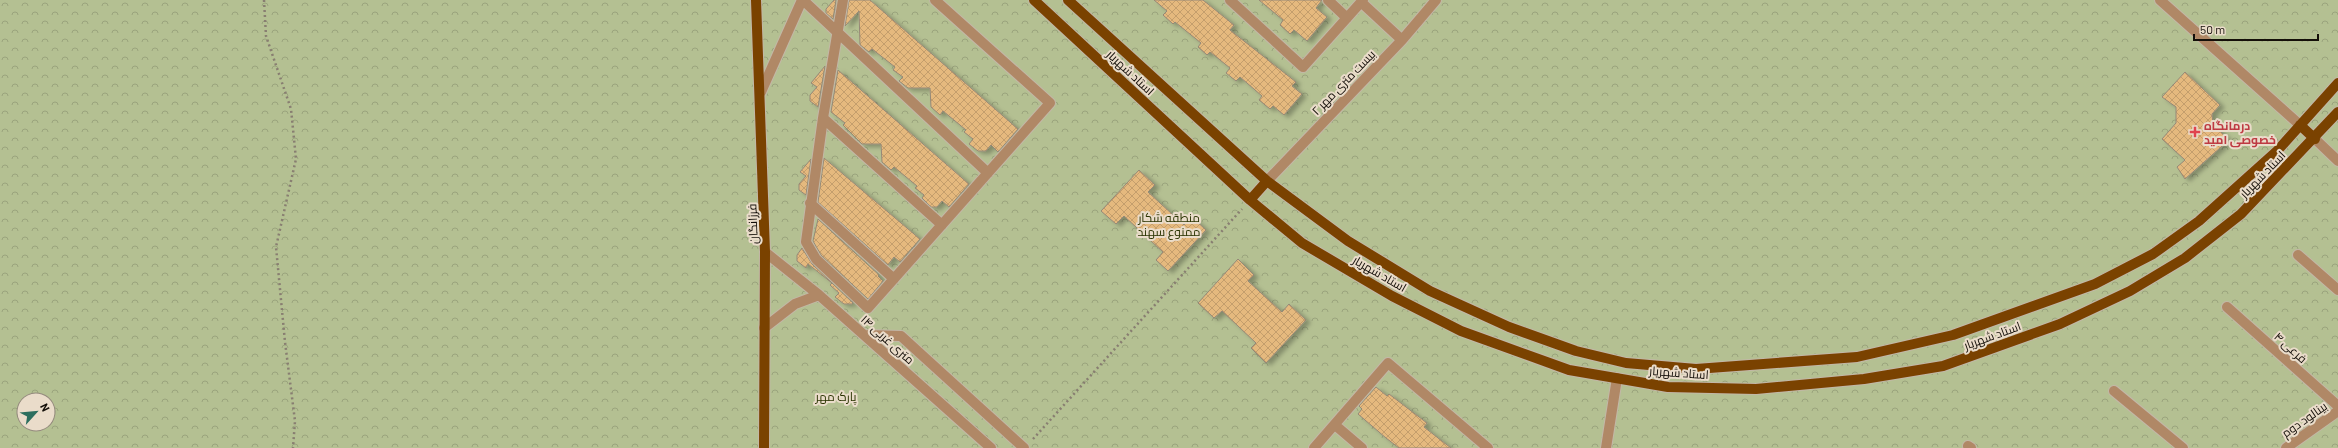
<svg xmlns="http://www.w3.org/2000/svg" width="2338" height="448" viewBox="0 0 2338 448" font-family="Barlow,Cairo,sans-serif">
  <style>
    .park { fill: url(#park-crowns); fill-rule: evenodd }
    .building { fill: url(#building-cross-hatch); stroke: #958877; filter: url(#shadow) }
    .lines { fill: none; stroke-linecap: round; stroke-linejoin: round }
    .minor-casing { stroke: #c3b7a7; stroke-width: 12 }
    .major-casing { stroke: #c3b7a7; stroke-width: 12 }
    .path { stroke: #887e71; stroke-width: 2.5; stroke-dasharray: 2 3; stroke-linecap: butt }
    .minor { stroke: #b08866; stroke-width: 10 }
    .major { stroke: #7a4200; stroke-width: 10 }
    .health-dot { fill: #e0444e; stroke: #eadcca; stroke-width: 1.5 }
    .labels { text-anchor: middle; dominant-baseline: central; stroke-width: 4; stroke-linejoin: round; paint-order: stroke }
    .street-label { font-size: 12px; fill: #140f09; stroke: #eadcca }
    .health-label { font-size: 12px; font-weight: bold; fill: #be3a42; stroke: #eadcca; text-anchor: start }
    .park-label { font-size: 12px; fill: #2a3300; stroke: #eadcca }
  </style>
  <defs>
    <pattern id="park-crowns" width="20" height="18" patternUnits="userSpaceOnUse"><rect width="20" height="18" fill="#b4c092"/><path d="M2 6a3 3 0 1 1 6 0M12 15a3 3 0 1 1 6 0" fill="none" stroke="#9aa47d"/></pattern>
    <pattern id="building-cross-hatch" width="8" height="8" patternUnits="userSpaceOnUse"><rect width="8" height="8" fill="#e5b97e"/><path d="M0 0l8 8M0 8l8-8" fill="none" stroke="#c49e6c"/></pattern>
    <filter id="shadow"><feDropShadow dx="4.5" dy="2.5" stdDeviation="2" flood-color="#0004"/></filter>
  </defs>
  <rect width="100%" height="100%" fill="#eadcca"/>
  <path class="park" d="M0,0H2338V448H0ZM24,400H48V424H24Z"/>
  <path class="building" d="M834,0H836L833,19L826,13V9Z
    M849,0H870L1018,129L998,152L991,145L986,151H978L969,144L973,139L964,132L966,130L943,111L940,115L931,107L930,88H908L899,81L903,77L893,70L895,67L872,49L869,52L860,45L859,11L845,26Z
    M1154,0H1203L1234,25L1230,30L1296,82L1292,86L1302,94L1284,115L1273,106L1270,109L1259,100L1262,96L1240,77L1236,81L1226,73L1230,68L1210,52L1207,55L1198,47L1201,43L1175,22L1173,24L1163,15L1167,11Z
    M1259,0H1322L1316,8L1327,17L1307,41L1294,30L1290,34L1280,25L1283,20Z
    M825,66L818,107L810,101V95L817,87L811,83Z
    M838,70L969,184L949,207L942,201L937,207H931L922,198L924,195L915,188L917,186L894,167L891,170L882,162L881,144H862L843,125L845,123L831,112Z
    M2185,72L2220,105L2212,114L2213,124L2229,140L2185,179L2177,167L2185,160L2162,139L2176,123V107L2162,97Z
    M824,158L920,239L900,262L894,257L888,265L818,202Z
    M811,159L806,195L799,190V184L806,176L800,172Z
    M1139,170L1155,185L1148,192L1184,225L1192,217L1206,230L1168,271L1156,260L1163,252L1124,216L1116,224L1101,211Z
    M818,219L879,275L878,276L883,281L868,299L821,255L813,241Z
    M802,248L812,264L853,303L852,304H844L835,297L839,293L830,285L832,283L808,264L806,268L797,261V255Z
    M1238,259L1254,275L1248,281L1282,312L1289,304L1306,320L1266,363L1251,348L1256,343L1222,311L1214,318L1198,303Z
    M1376,387L1387,396L1389,394L1427,423L1424,427L1451,448H1399L1386,438L1358,414L1362,409L1359,406Z"/>
  <g class="lines">
    <g class="minor-casing">
      <path id="minor" d="M803,0L988,173
        M843,0L823,118L806,242L816,259L868,308L1050,103L935,0
        M1230,0L1303,67L1363,0
        M1328,0L1347,18
        M2160,0L2300,125
        M1361,2L1402,40
        M761,92L802,0
        M823,118L942,225
        M2315,139L2338,161
        M1267,181L1402,40L1436,0
        M810,203L894,279
        M765,252L819,295L991,448
        M2298,255L2338,290
        M2227,307L2338,406
        M764,328L795,304L819,295
        M865,335L901,336L1024,448
        M2114,391L2183,448
        M1335,425L1362,448
        M1968,446L1971,448
        M1314,448L1388,363L1488,448
        M1606,448L1617,378
        M2286,448L2338,411"/>
    </g>
    <g class="major-casing">
      <path id="major" d="M756,0L765,252L764,448
        M1034,0L1250,200L1302,243L1392,296L1461,331L1569,370L1668,387L1756,389L1864,379L1943,366L2060,324L2130,291L2185,258L2241,214L2338,112
        M1068,0L1267,181L1348,241L1430,291L1509,327L1576,351L1626,363L1696,369L1857,357L1953,335L2095,284L2153,254L2199,221L2277,151L2338,83
        M2300,125L2315,139
        M1250,200L1267,181"/>
    </g>
    <path class="path" d="M264,0L266,36L291,109L296,159L276,247L285,342L295,421L293,448
      M1033,439L1242,209"/>
    <use href="#minor" class="minor"/>
    <use href="#major" class="major"/>
  </g>
  <path class="health-dot" d="M2193 126h4v4h4v4h-4v4h-4v-4h-4v-4h4z"/>
  <g class="labels">
    <g class="street-label">
      <text transform="translate(1131 72) rotate(43)">استاد شهریار</text>
      <text transform="translate(1343 82) rotate(-46)">بیست متری مهر ۲</text>
      <text transform="translate(2262 174) rotate(-46)">استاد شهریار</text>
      <text transform="translate(752 224) rotate(-92)">فرزانگان</text>
      <text transform="translate(1380 273) rotate(30)">استاد شهریار</text>
      <text transform="translate(1992 335) rotate(-20)">استاد شهریار</text>
      <text transform="translate(888 339) rotate(42)">۱۴ متری غربی</text>
      <text transform="translate(2291 347) rotate(42)">فرعی ۴</text>
      <text transform="translate(1679 372) rotate(4)">استاد شهریار</text>
      <text transform="translate(2304 419) rotate(-35)">بینالود دوم</text>
    </g>
    <g class="health-label">
      <text x="2204" y="125">درمانگاه<tspan x="2204" dy="14">خصوصی امید</tspan></text>
    </g>
    <g class="park-label">
      <text x="1169" y="217">منطقه شکار<tspan x="1169" dy="14">ممنوع سهند</tspan></text>
      <text x="836" y="396">پارک مهر</text>
    </g>
  </g>
  <g transform="translate(36 412) rotate(63)"><circle r="19" fill="#eadcca" stroke="#948a7d"/>
  <path d="M0-3L7 15L0 10L-7 15Z" fill="#2c6e5e"/>
  <text y="-6" font-size="11" font-weight="bold" text-anchor="middle" fill="#140f09">N</text>
  </g>
  <path d="M2194 34v6h124v-6" fill="none" stroke="#140f09" stroke-width="2"/>
  <text x="2200" y="34" font-size="12" fill="#140f09" stroke="#eadcca" stroke-width="3" paint-order="stroke">50 m</text>
</svg>
